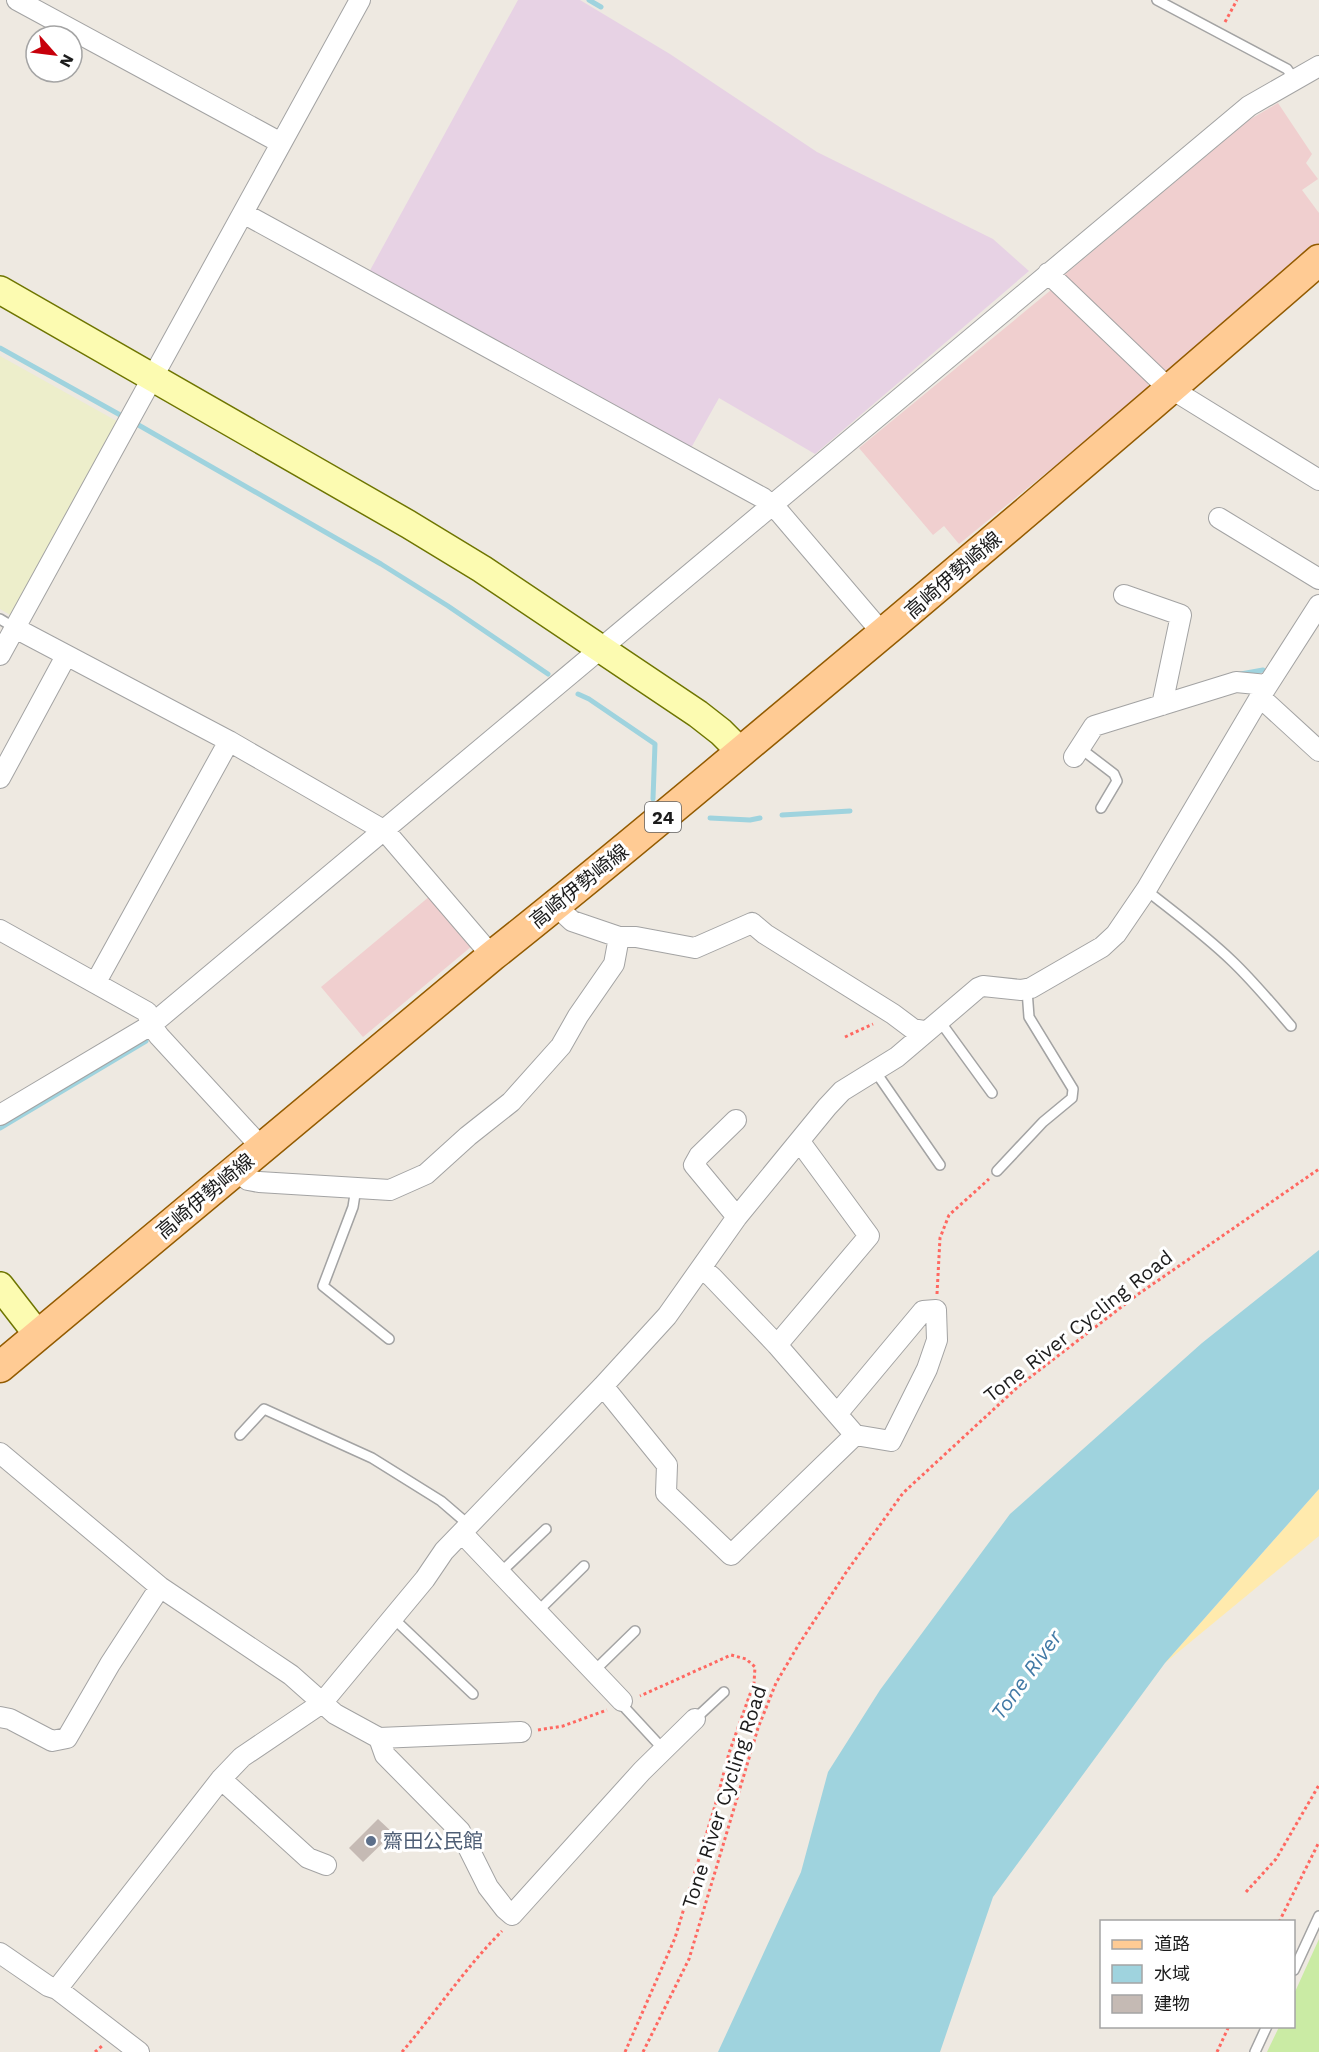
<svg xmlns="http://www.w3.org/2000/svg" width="1319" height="2052" viewBox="0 0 1319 2052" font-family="'Work Sans','Noto Sans JP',sans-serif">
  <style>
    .commercial { fill: #f0cfcf }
    .industrial { fill: #e7d2e4 }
    .farmland { fill: #edeecb }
    .grass { fill: #caeba4 }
    .sand { fill: #ffeaad }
    .water { fill: #9fd3de }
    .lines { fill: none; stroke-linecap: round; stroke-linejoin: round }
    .stream { stroke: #9fd3de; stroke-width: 5 }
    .building { fill: #c5bab4 }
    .lane-casing { stroke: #a3a3a3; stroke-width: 12 }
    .street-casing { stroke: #a3a3a3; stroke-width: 22 }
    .secondary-casing { stroke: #6e7501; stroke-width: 30 }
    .primary-casing { stroke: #935b00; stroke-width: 33 }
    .path { stroke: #ff6861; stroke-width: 3; stroke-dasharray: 3 3; stroke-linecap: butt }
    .lane { stroke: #fff; stroke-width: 9 }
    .street { stroke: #fff; stroke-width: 20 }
    .secondary { stroke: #fcfbb1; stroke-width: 27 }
    .primary { stroke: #ffcb94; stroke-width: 30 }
    .service-dot { fill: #5c6f8a; stroke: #fff; stroke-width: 2 }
    .labels { text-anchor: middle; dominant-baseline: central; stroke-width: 6; stroke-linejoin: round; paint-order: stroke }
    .shield { fill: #fff; stroke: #606060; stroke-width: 1.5 }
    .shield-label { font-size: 18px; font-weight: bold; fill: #1c1c1c }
    .street-label { font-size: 20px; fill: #1c1c1c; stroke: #fff }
    .service-label { font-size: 20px; fill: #4e5e75; stroke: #fff; text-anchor: start }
    .water-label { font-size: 21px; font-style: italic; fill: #427aa6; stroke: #fff }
  </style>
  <rect width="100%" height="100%" fill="#eee9e1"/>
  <path class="commercial" d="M1278,103L1312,154L1306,163L1318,179L1302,190L1319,213V243L1167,374L1062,277L1249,120Z
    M1051,290L1148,378V387L1072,452L959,544L944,526L933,535L859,448Z
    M430,896L472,946L363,1037L321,987Z"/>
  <path class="industrial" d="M518,0H580L670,54L817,152L993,239L1029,271L815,454L719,398L691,448L368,274Z"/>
  <path class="farmland" d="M0,356L122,424L12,616L0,609Z"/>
  <path class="grass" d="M1319,1939V2052H1267L1279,2027L1294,2026V1994Z"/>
  <path class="sand" d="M1319,1489V1536L1165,1663Z"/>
  <path class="water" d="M1319,1250V1489L1165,1663L993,1897L940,2052H718L801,1872L828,1772L880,1690L1010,1514L1202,1343Z"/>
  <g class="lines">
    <path class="stream" d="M589,0L601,7
      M0,348L122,416
      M135,423L381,564L448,606L548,674
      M1235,675L1263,670
      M578,694L589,699L655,744L653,799
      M782,815L850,811
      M710,818L750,820L760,818
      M0,1128L146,1041"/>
  </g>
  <path class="building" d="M378,1819L393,1833L363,1862L349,1848Z"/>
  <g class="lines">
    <g class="lane-casing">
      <path id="lane" d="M1157,0L1287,69L1295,80
        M0,619L15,628
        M1080,748L1114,774L1117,781L1101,808
        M1146,890C1175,913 1205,935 1232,961C1253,981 1272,1004 1291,1026
        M939,1020L992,1093
        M875,1071L940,1165
        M997,1171L1043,1122L1072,1098L1073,1089L1029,1017L1027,990
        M356,1188L353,1207L323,1286L389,1339
        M240,1435L264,1409L372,1458L441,1501L470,1526
        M500,1573L546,1529
        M537,1612L584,1566
        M393,1618L473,1694
        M594,1671L635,1631
        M622,1701L626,1709L663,1749
        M695,1719L724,1692
        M1294,1970L1319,1916
        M1255,2052L1267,2026"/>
    </g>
    <g class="street-casing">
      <path id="street" d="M17,0L281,143
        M243,213L763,498L780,513L884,635
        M1048,273L1165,385L1319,480
        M1219,518L1319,579
        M1124,595L1181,615L1162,705
        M15,628L229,741L385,831L492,956
        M0,655L360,0
        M1260,697L1319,751
        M1074,757L1094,726L1236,682L1267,685
        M0,778L66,656
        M556,906L572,921L619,937H636L695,948L752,923L765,934L893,1014L913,1029L925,1031
        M0,930L147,1012L151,1025L159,1036L262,1148
        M96,982L229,741
        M0,1115L151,1025L1249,106L1319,66
        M736,1120L699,1156L694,1165L737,1217
        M236,1170L248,1180L259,1182L390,1190L426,1174L468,1136L511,1102L561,1046L578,1016L614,964L619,937
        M777,1345L869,1236L800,1142
        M603,1386L667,1465L666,1493L731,1555L855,1435L777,1345L712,1277L701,1268
        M837,1414L923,1311L936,1310L937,1340L927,1369L891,1441L855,1435
        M0,1453L160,1587L291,1675L335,1714L379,1738L385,1755L460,1831L488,1887L505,1909L512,1915L642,1771L695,1719
        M462,1533L622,1701
        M0,1717L10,1719L52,1741L67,1738L110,1664L160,1587
        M379,1738L521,1732
        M221,1779L308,1858L326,1865
        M0,1953L48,1986L57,1989L139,2052
        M57,1989L221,1779L242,1757L322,1703L425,1579L444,1551L603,1386L667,1316L737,1217L827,1107L842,1091L897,1057L978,988L983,986L1021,990L1031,988L1102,947L1116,934L1146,890L1260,697L1319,605"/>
    </g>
    <g class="secondary-casing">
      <path id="secondary" d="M0,290L408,524L482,569L698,714L721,732L741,752
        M0,1286L38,1335"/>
    </g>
    <g class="primary-casing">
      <path id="primary" d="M0,1367L492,956C587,881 680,803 773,725C957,572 1139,417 1319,260"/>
    </g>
    <path class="path" d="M1225,22L1237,0
      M845,1037L873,1024
      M937,1294L940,1238L949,1215L989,1179
      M538,1730L563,1726L607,1710
      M1246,1892L1276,1859L1319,1785
      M1279,1922L1319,1842
      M95,2052L103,2045
      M402,2052C436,2012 465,1968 502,1931
      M625,2052L675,1938L717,1799L729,1753L754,1683L755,1667L746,1659L731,1655L640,1696
      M643,2052L689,1959L758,1728L776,1683L799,1644L847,1571L903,1493L1020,1385L1137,1295L1319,1169
      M1217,2052L1229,2026"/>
    <use href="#lane" class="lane"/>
    <use href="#street" class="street"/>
    <use href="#secondary" class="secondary"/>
    <use href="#primary" class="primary"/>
  </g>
  <circle class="service-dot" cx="371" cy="1841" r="6"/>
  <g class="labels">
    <rect class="shield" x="645" y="802" width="36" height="30" rx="4.5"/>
    <g class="shield-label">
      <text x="663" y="817">24</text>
    </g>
    <g class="street-label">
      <text transform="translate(953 575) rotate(-41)">高崎伊勢崎線</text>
      <text transform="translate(579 886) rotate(-39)">高崎伊勢崎線</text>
      <text transform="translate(205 1196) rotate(-40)">高崎伊勢崎線</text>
      <text transform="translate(1078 1326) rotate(-38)">Tone River Cycling Road</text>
      <text transform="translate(724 1797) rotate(-72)">Tone River Cycling Road</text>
    </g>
    <g class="service-label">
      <text x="383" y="1841">齋田公民館</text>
    </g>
    <g class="water-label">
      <text transform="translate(1026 1675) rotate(-54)">Tone River</text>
    </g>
  </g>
  <rect x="1100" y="1920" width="195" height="108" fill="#ffffff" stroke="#a4a4a4" stroke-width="1.5"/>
  <rect x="1112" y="1940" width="30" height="9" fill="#ffcb94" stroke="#a4a4a4" stroke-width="1.5"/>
  <text x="1154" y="1950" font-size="18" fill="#1c1c1c">道路</text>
  <rect x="1112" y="1965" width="30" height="18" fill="#9fd3de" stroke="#a4a4a4" stroke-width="1.5"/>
  <text x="1154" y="1980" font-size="18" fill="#1c1c1c">水域</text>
  <rect x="1112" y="1995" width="30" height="18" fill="#c5bab4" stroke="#a4a4a4" stroke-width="1.5"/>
  <text x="1154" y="2010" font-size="18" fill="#1c1c1c">建物</text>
  <g transform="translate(54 54) rotate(118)"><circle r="28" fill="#ffffff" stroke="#a4a4a4" stroke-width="1.5"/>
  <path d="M0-4.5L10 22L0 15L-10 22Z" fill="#c7000b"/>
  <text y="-9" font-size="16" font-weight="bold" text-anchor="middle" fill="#1c1c1c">N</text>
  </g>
</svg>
